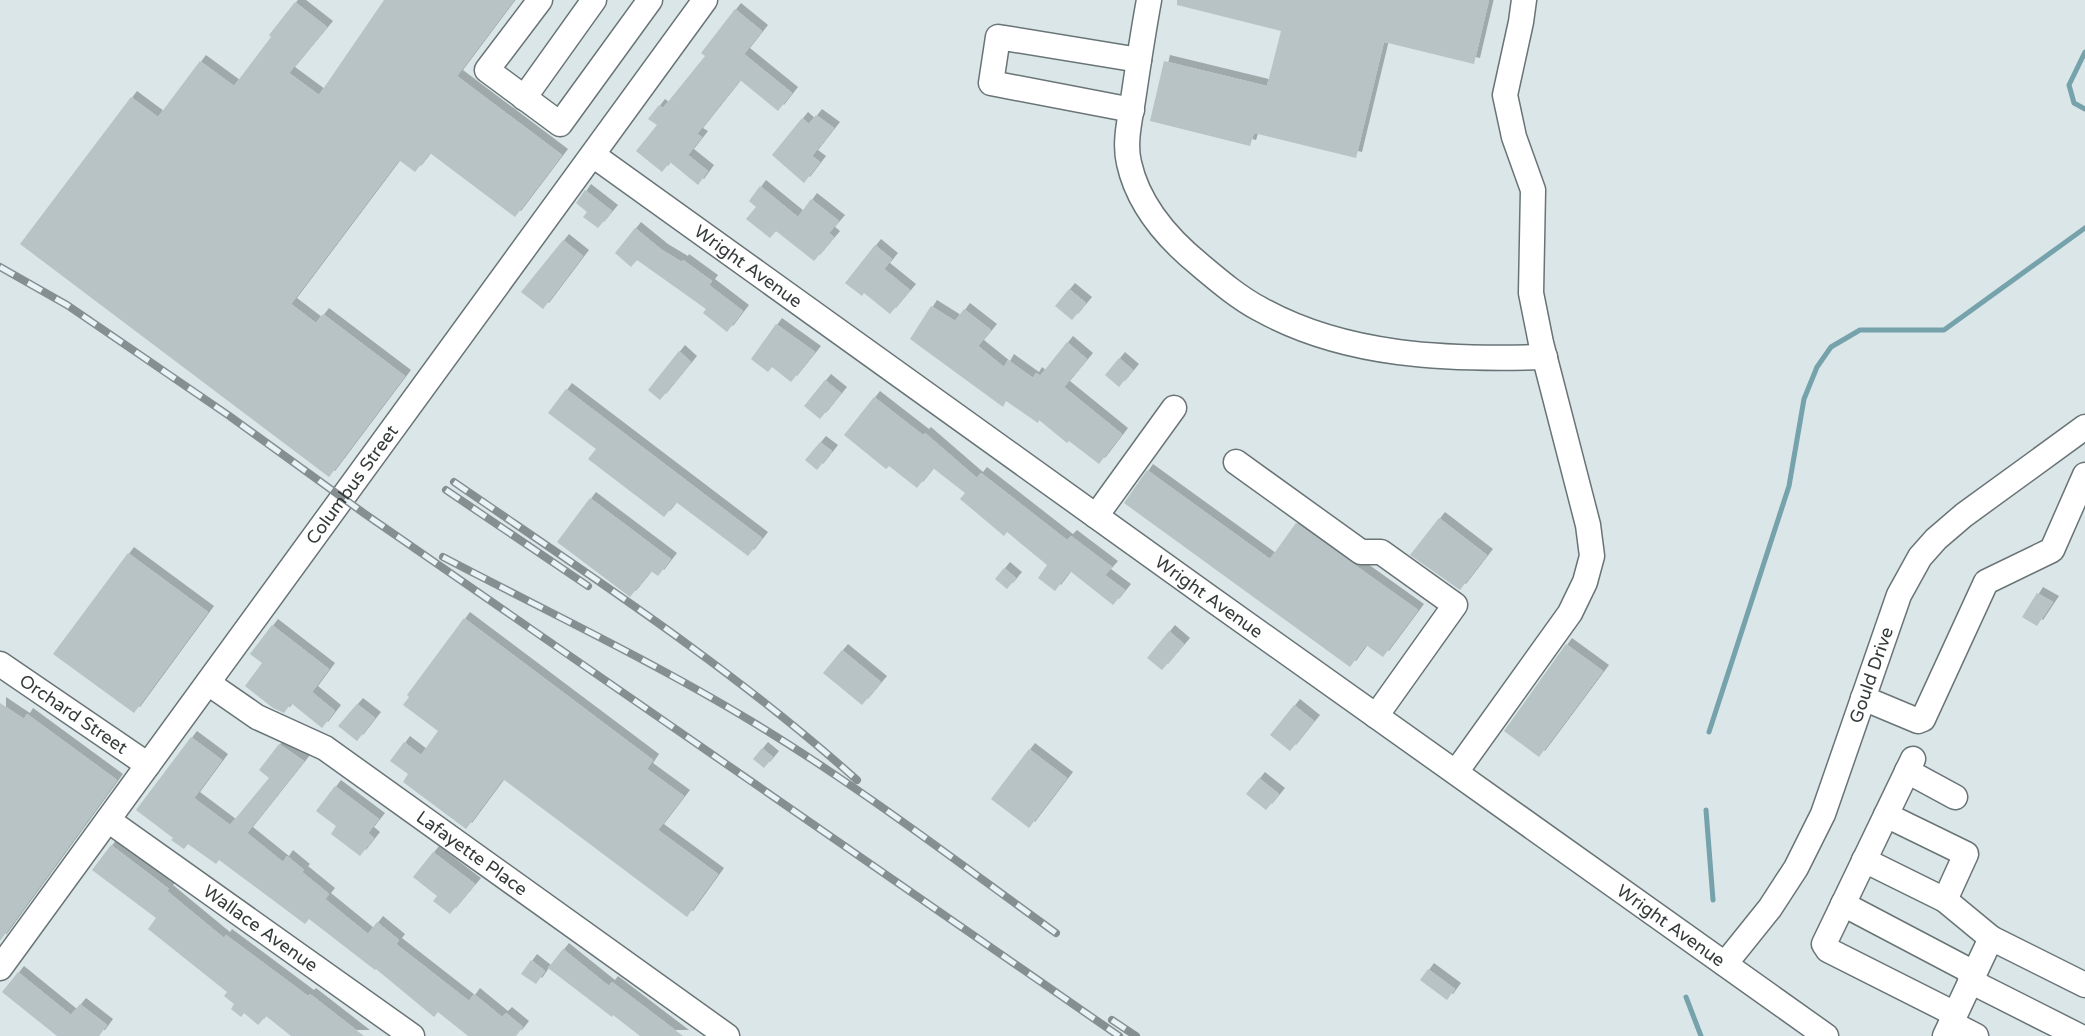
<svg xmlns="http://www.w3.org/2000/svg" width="2085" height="1036" viewBox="0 0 2085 1036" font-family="'Varela Round',sans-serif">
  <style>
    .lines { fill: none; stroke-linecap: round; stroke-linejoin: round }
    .stream { stroke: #75a2ab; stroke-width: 5 }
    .building { fill: #b7c3c5; filter: url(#shadow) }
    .minor-casing { stroke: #697476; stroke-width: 27 }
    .minor { stroke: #fff; stroke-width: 24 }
    .rail-casing { stroke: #868f90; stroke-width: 8 }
    .rail { stroke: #e7f3f6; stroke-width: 5; stroke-dasharray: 16; stroke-linecap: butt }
    .labels { text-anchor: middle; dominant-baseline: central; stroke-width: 5; stroke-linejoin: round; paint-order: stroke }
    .street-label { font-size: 18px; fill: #353a3b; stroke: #e7f3f6 }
  </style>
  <defs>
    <filter id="shadow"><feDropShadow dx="6" dy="-6" stdDeviation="0" flood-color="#0004"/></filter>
  </defs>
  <rect width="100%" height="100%" fill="#dae6e8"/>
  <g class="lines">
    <path class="stream" d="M2085,52L2069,85L2074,103L2085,109
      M1709,732L1789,486L1804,399L1817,367L1831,347L1860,330H1944L2085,228
      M1706,810L1713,900
      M1686,997L1701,1036"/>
  </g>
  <path class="building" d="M384,0H514L457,76L562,155L515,217L430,153L415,172L399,160L291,304L316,323L323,314L405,376L329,477L20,244L131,97L158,117L200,61L234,86L271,37L269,35L295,2L327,27L289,73L319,95Z
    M1177,0H1489L1474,64L1384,42L1356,158L1254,133L1250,146L1150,121L1164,61L1267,86L1281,31L1177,5Z
    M735,9L762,31L744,54L792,93L778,111L740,80L697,134L702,137L688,155L708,171L698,185L670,162L662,172L636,151L657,125L648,119L659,105L663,108L705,56L701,53Z
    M816,115L834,128L812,156L820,162L804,183L772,155L802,118L809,124Z
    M760,186L798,217L811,199L839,221L829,233L834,237L814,261L776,231L770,238L746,219L756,207L749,201Z
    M585,190L612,211L598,228L583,217L587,212L576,203Z
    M635,228L662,250L682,262L683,260L712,281L709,285L743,311L727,332L703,313L706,309L637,260L631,267L615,253Z
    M563,240L583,256L543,309L521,292Z
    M875,245L892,259L884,269L910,290L890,314L864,293L862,296L845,283Z
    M1069,289L1086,303L1072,320L1055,306Z
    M931,306L955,321L964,309L991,330L978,346L1004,367L1008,360L1033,378L1036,373L1040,376L1067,342L1087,359L1064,387L1122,434L1099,464L1069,441L1067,443L1039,420L1038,423L1006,401L1003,407L910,339Z
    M776,324L815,352L791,382L772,367L768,372L751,359Z
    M679,351L691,362L660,400L648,390Z
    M1119,358L1133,370L1119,387L1105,375Z
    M825,380L841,393L820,419L804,406Z
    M566,389L762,538L748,556L676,502L664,517L588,459L596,449L548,413Z
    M874,397L923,435L925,433L977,478L981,473L1067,540L1071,536L1112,567L1105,575L1125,590L1113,605L1070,571L1055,591L1038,578L1047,565L1007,532L1004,536L960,499L965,493L933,468L917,488L889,466L886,469L844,435Z
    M820,442L832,451L817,470L805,460Z
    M1147,470L1270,559L1296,523L1418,610L1383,657L1366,645L1350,667L1124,503Z
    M590,498L671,559L658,576L651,571L630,597L557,542Z
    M1439,518L1487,555L1460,590L1410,555Z
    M128,553L208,612L134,713L53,654Z
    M1004,568L1016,578L1007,589L995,579Z
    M2037,593L2053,602L2037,626L2022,617Z
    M464,618L653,760L647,769L684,796L658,830L718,874L687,917L503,779L466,829L403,782L408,774L390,761L404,742L421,755L438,731L403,705L409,697L407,695Z
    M272,625L329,669L312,692L335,711L322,728L291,703L284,713L273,708L245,686L262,663L250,654Z
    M1169,631L1184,644L1162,670L1147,658Z
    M1566,644L1603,671L1539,757L1504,731Z
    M842,650L881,682L862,705L823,673Z
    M0,703L24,719L27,714L117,780L0,941Z
    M357,704L375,718L357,741L338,726Z
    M1294,705L1314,721L1290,751L1270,735Z
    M191,737L222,760L194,798L230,825L269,778L259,770L279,744L304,761L247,833L283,862L287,856L304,870L302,872L329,894L325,899L368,934L377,922L399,940L396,944L469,1001L474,994L502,1017L506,1013L523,1027L516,1036H468L438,1012L434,1017L376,969L375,970L309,919L305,924L219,860L216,864L188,844L184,849L171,840L173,838L136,810Z
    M762,748L773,757L764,768L753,759Z
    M1029,749L1067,778L1029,828L991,799Z
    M1259,778L1279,794L1266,810L1246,794Z
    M335,786L379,819L368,833L374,838L360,856L331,834L336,826L316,811Z
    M111,845L169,889L167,891L224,938L226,935L308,996L310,994L364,1036H291L266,1016L258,1025L244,1013L241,1017L231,1009L234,1004L224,996L227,992L148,929L156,918L92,870Z
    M433,852L475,884L450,914L433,901L437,896L413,877Z
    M563,949L609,986L612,982L683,1036H640L613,1015L612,1017L548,968Z
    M531,960L545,971L536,984L521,974Z
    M1428,969L1455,989L1447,1000L1420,980Z
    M18,972L71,1015L80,1004L107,1025L99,1036H57L2,992Z"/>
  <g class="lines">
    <g class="minor-casing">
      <g id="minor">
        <path d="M540,0L487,70L560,124L650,0"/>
        <path d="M1149,0C1143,33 1138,66 1133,100C1130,119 1124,143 1129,163C1138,204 1168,239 1200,265C1219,281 1239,298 1260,309C1346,357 1449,360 1545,357"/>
        <path d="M524,98L594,0"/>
        <path d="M1132,110L991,83L998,37L1139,60"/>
        <path id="s1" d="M593,155L1206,595L1826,1036"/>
        <path d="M1236,462L1361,552H1381L1455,605L1376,716"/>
        <path d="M1096,516L1174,408"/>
        <path id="s2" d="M0,664L148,765"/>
        <path id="s3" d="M208,683L257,717L325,748L727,1036"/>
        <path d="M1863,698L1918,721L1923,719L1986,582L2052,550L2085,475"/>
        <path d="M1913,759L1824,944L1828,950L1955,1014"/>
        <path d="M1907,771L1955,797"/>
        <path d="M1456,772L1570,613L1585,582L1592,556L1588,525L1541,343L1531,293L1533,190L1514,137L1505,95L1521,22L1524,0"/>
        <path d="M1886,815L1966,854L1945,900"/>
        <path id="s4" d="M108,820L412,1036"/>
        <path d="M1864,860L1945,900L1991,938"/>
        <path d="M1843,904L1974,973"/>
        <path id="s5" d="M1725,964L1770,908L1796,868L1823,814L1899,595L1920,557L1936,539L1964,515L2085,427"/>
        <path id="s6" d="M0,968L705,0"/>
        <path d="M1970,981L2079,1036"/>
        <path d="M1951,1023L1976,1036"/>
        <path d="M1945,1036L1991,938L2085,985"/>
      </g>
    </g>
    <use href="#minor" class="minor"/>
    <g class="rail-casing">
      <path id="rail" d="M0,267L67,305L228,415L365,514L1119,1036
        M454,482C592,577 732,668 857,780
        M446,490L588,586
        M443,557C546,611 652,661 751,721C857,785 956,861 1056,933
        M1112,1020L1136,1036"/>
    </g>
    <use href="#rail" class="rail"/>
  </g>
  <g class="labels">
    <g class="street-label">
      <text stroke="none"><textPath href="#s1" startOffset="191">Wright Avenue</textPath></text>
      <text stroke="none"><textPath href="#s6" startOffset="598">Columbus Street</textPath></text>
      <text stroke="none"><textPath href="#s1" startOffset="758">Wright Avenue</textPath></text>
      <text stroke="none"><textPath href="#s5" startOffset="327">Gould Drive</textPath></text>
      <text stroke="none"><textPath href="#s2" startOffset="89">Orchard Street</textPath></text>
      <text stroke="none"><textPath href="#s3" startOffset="315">Lafayette Place</textPath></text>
      <text stroke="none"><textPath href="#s1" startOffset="1325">Wright Avenue</textPath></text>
      <text stroke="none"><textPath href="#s4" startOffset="187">Wallace Avenue</textPath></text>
    </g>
  </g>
</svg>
